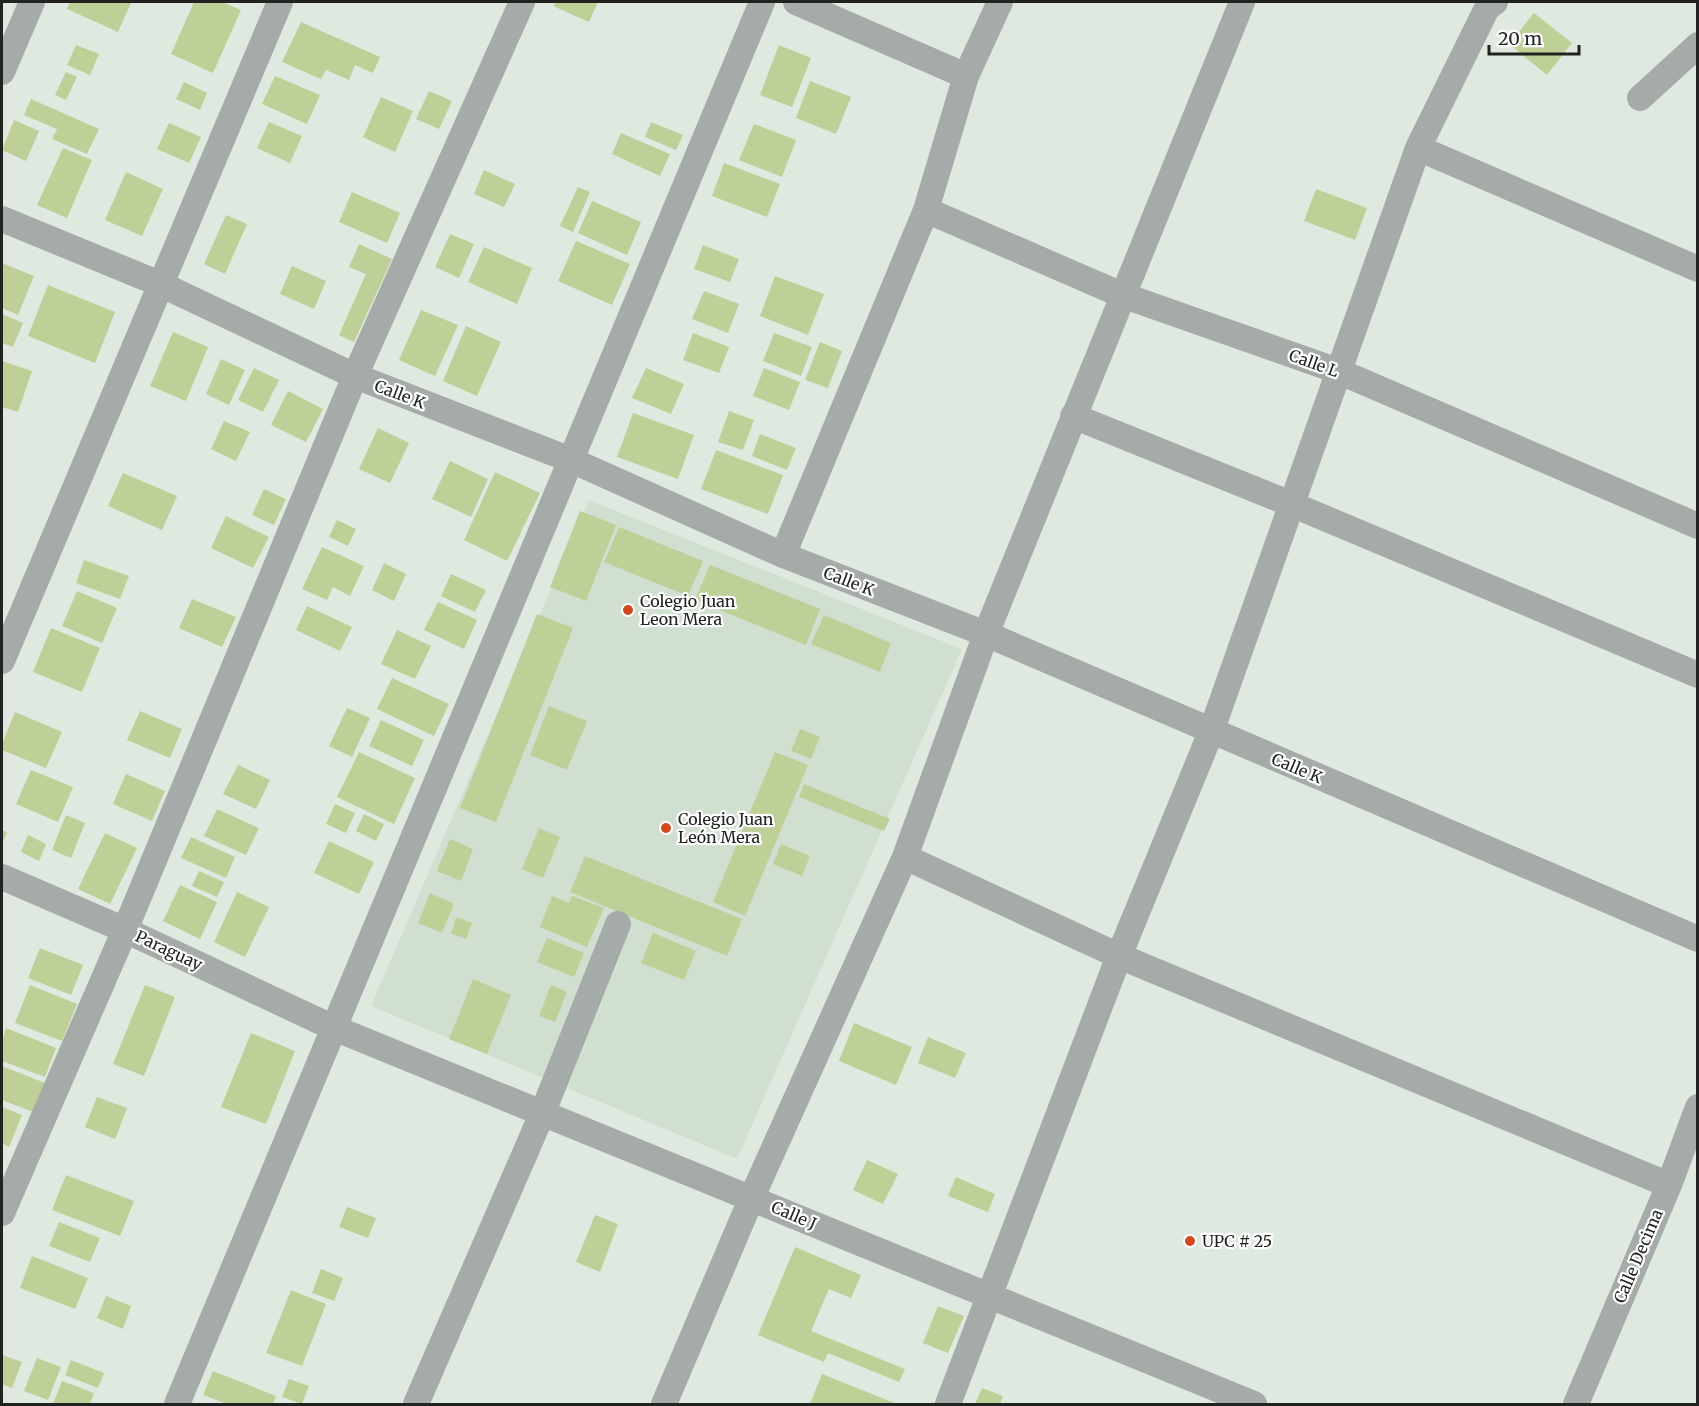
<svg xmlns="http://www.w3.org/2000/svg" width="1699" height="1406" viewBox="0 0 1699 1406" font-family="Merriweather,serif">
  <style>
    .built { fill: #d1dfd0 }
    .building { fill: #becf98 }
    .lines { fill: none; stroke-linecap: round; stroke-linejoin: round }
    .street { stroke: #a5aba8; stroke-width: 26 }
    .poi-dot { fill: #d1481c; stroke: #fff; stroke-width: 2 }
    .labels { text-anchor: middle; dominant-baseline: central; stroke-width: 4.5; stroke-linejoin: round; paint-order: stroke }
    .street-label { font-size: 16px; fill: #20231f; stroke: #fff }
    .poi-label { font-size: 16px; fill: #20231f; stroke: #fff; text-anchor: start }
  </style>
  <rect width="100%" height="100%" fill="#e0e9e0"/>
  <path class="built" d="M589,500L962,649L737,1159L371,1006Z"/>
  <path class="building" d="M70,2H128L131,3L118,32L67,9Z
    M194,2H222L241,10L213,73L171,54Z
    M556,2H598L589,22L553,6Z
    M1534,13L1572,43L1547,75L1509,44Z
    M301,22L380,57L373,73L355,65L349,80L326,70L321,79L282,62Z
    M76,45L99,54L90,75L67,65Z
    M779,45L811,58L792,107L760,95Z
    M66,72L77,77L66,100L55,95Z
    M275,76L320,95L307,124L262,104Z
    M810,81L851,97L836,134L796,118Z
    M184,82L207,93L200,110L176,99Z
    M429,91L452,101L439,129L416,119Z
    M381,97L413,111L395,152L363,137Z
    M31,99L99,129L87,154L52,139L57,129L24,115Z
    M14,120L39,131L26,161L2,150Z
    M269,122L302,136L290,163L257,148Z
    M651,122L683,135L676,150L645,137Z
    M169,123L201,137L189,163L157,149Z
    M754,124L796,140L782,177L739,160Z
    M621,133L670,154L660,176L612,154Z
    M63,148L92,160L67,218L37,205Z
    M724,163L780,184L767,217L712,196Z
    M484,170L515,184L504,207L474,194Z
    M126,172L163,189L142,236L105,220Z
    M578,187L590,192L573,232L560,226Z
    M1316,189L1367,208L1355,240L1304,221Z
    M352,192L400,213L387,243L339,222Z
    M592,201L641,222L627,255L578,233Z
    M226,215L247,224L225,274L204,264Z
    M450,234L474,244L459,278L435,267Z
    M576,241L630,264L612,305L558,281Z
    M359,244L392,259L354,342L339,335L366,274L349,267Z
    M703,245L739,259L730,282L694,269Z
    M484,247L532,268L517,304L468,282Z
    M2,263L34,276L18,315L2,308Z
    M292,266L326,281L314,309L280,294Z
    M775,276L824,294L808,335L760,316Z
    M48,285L115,312L95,363L28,336Z
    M704,291L739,304L728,333L692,319Z
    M421,310L458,325L435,376L399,360Z
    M2,314L23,323L13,347L2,343Z
    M466,326L501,342L477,396L443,381Z
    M173,332L208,347L186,401L150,386Z
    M693,333L729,347L719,373L683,360Z
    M774,333L812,347L801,376L763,361Z
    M820,342L842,351L828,388L805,380Z
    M221,359L245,370L229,405L206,394Z
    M2,361L32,371L18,412L2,407Z
    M254,368L279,380L263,412L238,400Z
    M646,368L684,384L671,414L632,398Z
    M764,368L800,382L789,410L753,396Z
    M288,391L323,409L306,442L271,425Z
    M729,411L754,420L743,450L718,442Z
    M633,413L694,435L678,479L617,457Z
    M224,421L250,432L236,461L211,449Z
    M378,428L409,443L390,483L359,469Z
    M760,434L796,448L787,470L752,456Z
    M716,450L783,475L768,514L701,489Z
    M450,461L488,479L471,517L432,499Z
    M495,472L540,493L507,561L464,540Z
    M123,473L177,496L162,530L108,506Z
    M264,489L286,499L274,525L252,515Z
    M580,511L616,525L586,601L550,587Z
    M226,516L269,537L253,568L211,548Z
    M337,520L356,529L348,546L329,537Z
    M619,527L703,561L688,596L604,562Z
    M322,547L364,566L350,596L333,587L327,600L302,589Z
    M84,560L129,576L120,599L76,583Z
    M384,563L406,574L394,601L372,590Z
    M710,565L820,609L806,645L695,600Z
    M451,574L486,590L475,612L441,596Z
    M77,591L117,608L102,643L62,626Z
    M192,599L236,617L222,647L179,628Z
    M438,602L477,620L464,649L424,630Z
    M307,606L352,627L340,651L296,630Z
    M537,614L573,628L496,822L460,808Z
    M824,615L891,643L880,672L811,644Z
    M51,628L100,648L82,692L33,672Z
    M397,630L431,646L415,679L381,664Z
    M392,678L449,704L434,736L377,709Z
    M549,706L587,721L567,770L530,755Z
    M347,708L370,718L352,757L329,746Z
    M140,711L182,729L170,758L127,740Z
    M15,712L62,732L46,768L2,750V744Z
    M381,720L424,740L412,766L369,746Z
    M800,729L820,737L811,759L791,751Z
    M359,752L415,778L394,824L337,797Z
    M775,752L808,765L745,916L713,902Z
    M238,765L270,780L256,809L223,794Z
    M31,770L73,787L58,822L16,804Z
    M126,774L165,791L152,821L113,804Z
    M804,784L890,819L884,831L799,797Z
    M335,804L355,813L346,833L326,824Z
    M217,809L259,828L246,855L204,836Z
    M364,814L384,824L376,841L356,831Z
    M66,815L85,823L71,858L52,850Z
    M539,828L560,837L543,878L522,869Z
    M2,830L7,832L2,844Z
    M105,833L137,848L110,904L78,889Z
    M28,835L46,844L39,861L21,852Z
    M191,837L235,857L226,878L181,858Z
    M450,839L473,849L461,881L437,871Z
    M329,841L374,862L359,894L314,873Z
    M781,844L810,856L802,876L773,864Z
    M585,856L742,919L727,956L570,892Z
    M199,871L224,882L217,897L192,886Z
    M180,885L217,902L200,939L163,921Z
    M237,892L269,907L245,957L214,942Z
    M430,893L454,904L442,933L418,923Z
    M552,896L569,903L572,896L604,908L587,947L540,927Z
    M457,917L472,923L466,939L451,933Z
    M653,933L696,951L684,980L641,963Z
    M547,938L584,953L574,977L537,962Z
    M40,948L83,965L71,995L28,978Z
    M473,979L511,995L487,1054L449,1039Z
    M30,985L77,1004L62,1041L15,1023Z
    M145,985L175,997L144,1076L113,1064Z
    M551,985L567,992L555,1022L539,1016Z
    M854,1023L912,1047L896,1085L839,1061Z
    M6,1028L56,1048L45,1077L2,1061V1041Z
    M251,1033L295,1051L266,1124L221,1107Z
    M928,1037L966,1053L955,1078L918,1063Z
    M2,1066L45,1083L33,1112L2,1100Z
    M97,1097L127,1108L115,1139L85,1127Z
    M2,1107L22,1115L9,1147L2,1143Z
    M867,1160L898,1174L883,1204L853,1190Z
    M66,1175L134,1201L120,1236L52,1210Z
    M956,1177L995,1194L988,1212L948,1196Z
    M347,1207L376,1218L368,1238L339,1227Z
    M595,1215L618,1224L600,1272L576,1262Z
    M59,1222L100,1238L90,1262L49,1246Z
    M795,1247L861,1275L851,1298L829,1289L811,1331L905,1369L899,1382L828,1353L824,1362L758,1335Z
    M32,1256L88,1278L75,1309L20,1288Z
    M321,1269L343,1278L334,1301L312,1293Z
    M291,1290L326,1304L302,1366L266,1353Z
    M106,1296L131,1306L123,1329L97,1318Z
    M938,1306L964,1316L948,1353L923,1343Z
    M2,1355L22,1362L12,1388L2,1384Z
    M37,1358L61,1367L48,1400L24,1391Z
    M71,1360L104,1373L98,1388L65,1375Z
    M213,1371L276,1396L273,1404H227L203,1395Z
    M822,1374L897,1404H810Z
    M289,1379L309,1386L302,1404L282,1397Z
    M62,1381L94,1393L90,1404H53Z
    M982,1388L1003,1396L1000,1404H975Z"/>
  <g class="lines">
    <path class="street" d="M796,2L966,76
      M2,72L32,2
      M1640,98L1698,45
      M1418,148L1698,269
      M926,210L1122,295L1338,371L1698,526
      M2,219L160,284L355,376L571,460L783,555L986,634L1698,939
      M1073,416L1291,504L1698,675
      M783,555L926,210L966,76L1000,2
      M2,661L280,2
      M905,857L1119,956L1669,1185
      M2,877L125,930L334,1028L1254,1404
      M2,1213L125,930L355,376L522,2
      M177,1404L762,2
      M416,1404L542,1114L618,924
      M664,1404L752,1197L905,857L986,634L1242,2
      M948,1404L1119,956L1211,732L1418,148L1487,8L1495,2
      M1576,1404L1669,1185L1698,1107"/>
  </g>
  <g class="poi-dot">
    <circle cx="628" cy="610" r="6"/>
    <circle cx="666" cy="828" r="6"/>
    <circle cx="1190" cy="1241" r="6"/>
  </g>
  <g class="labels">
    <g class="street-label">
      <text transform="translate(1314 363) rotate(20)">Calle L</text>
      <text transform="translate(400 394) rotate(21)">Calle K</text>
      <text transform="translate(849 581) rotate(21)">Calle K</text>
      <text transform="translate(1297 768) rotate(23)">Calle K</text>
      <text transform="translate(169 950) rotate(25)">Paraguay</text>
      <text transform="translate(794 1215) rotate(23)">Calle J</text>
      <text transform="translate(1638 1256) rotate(-67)">Calle Decima</text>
    </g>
    <g class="poi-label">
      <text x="640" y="601">Colegio Juan<tspan x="640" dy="18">Leon Mera</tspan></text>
      <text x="678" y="819">Colegio Juan<tspan x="678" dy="18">León Mera</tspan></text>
      <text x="1202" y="1241">UPC # 25</text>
    </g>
  </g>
  <rect width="1699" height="1406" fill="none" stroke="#20231f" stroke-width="6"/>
  <path d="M1489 45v9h90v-9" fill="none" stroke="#20231f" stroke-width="3"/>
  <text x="1498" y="45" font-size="18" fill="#20231f" stroke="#ffffff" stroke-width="4.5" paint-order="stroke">20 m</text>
</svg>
